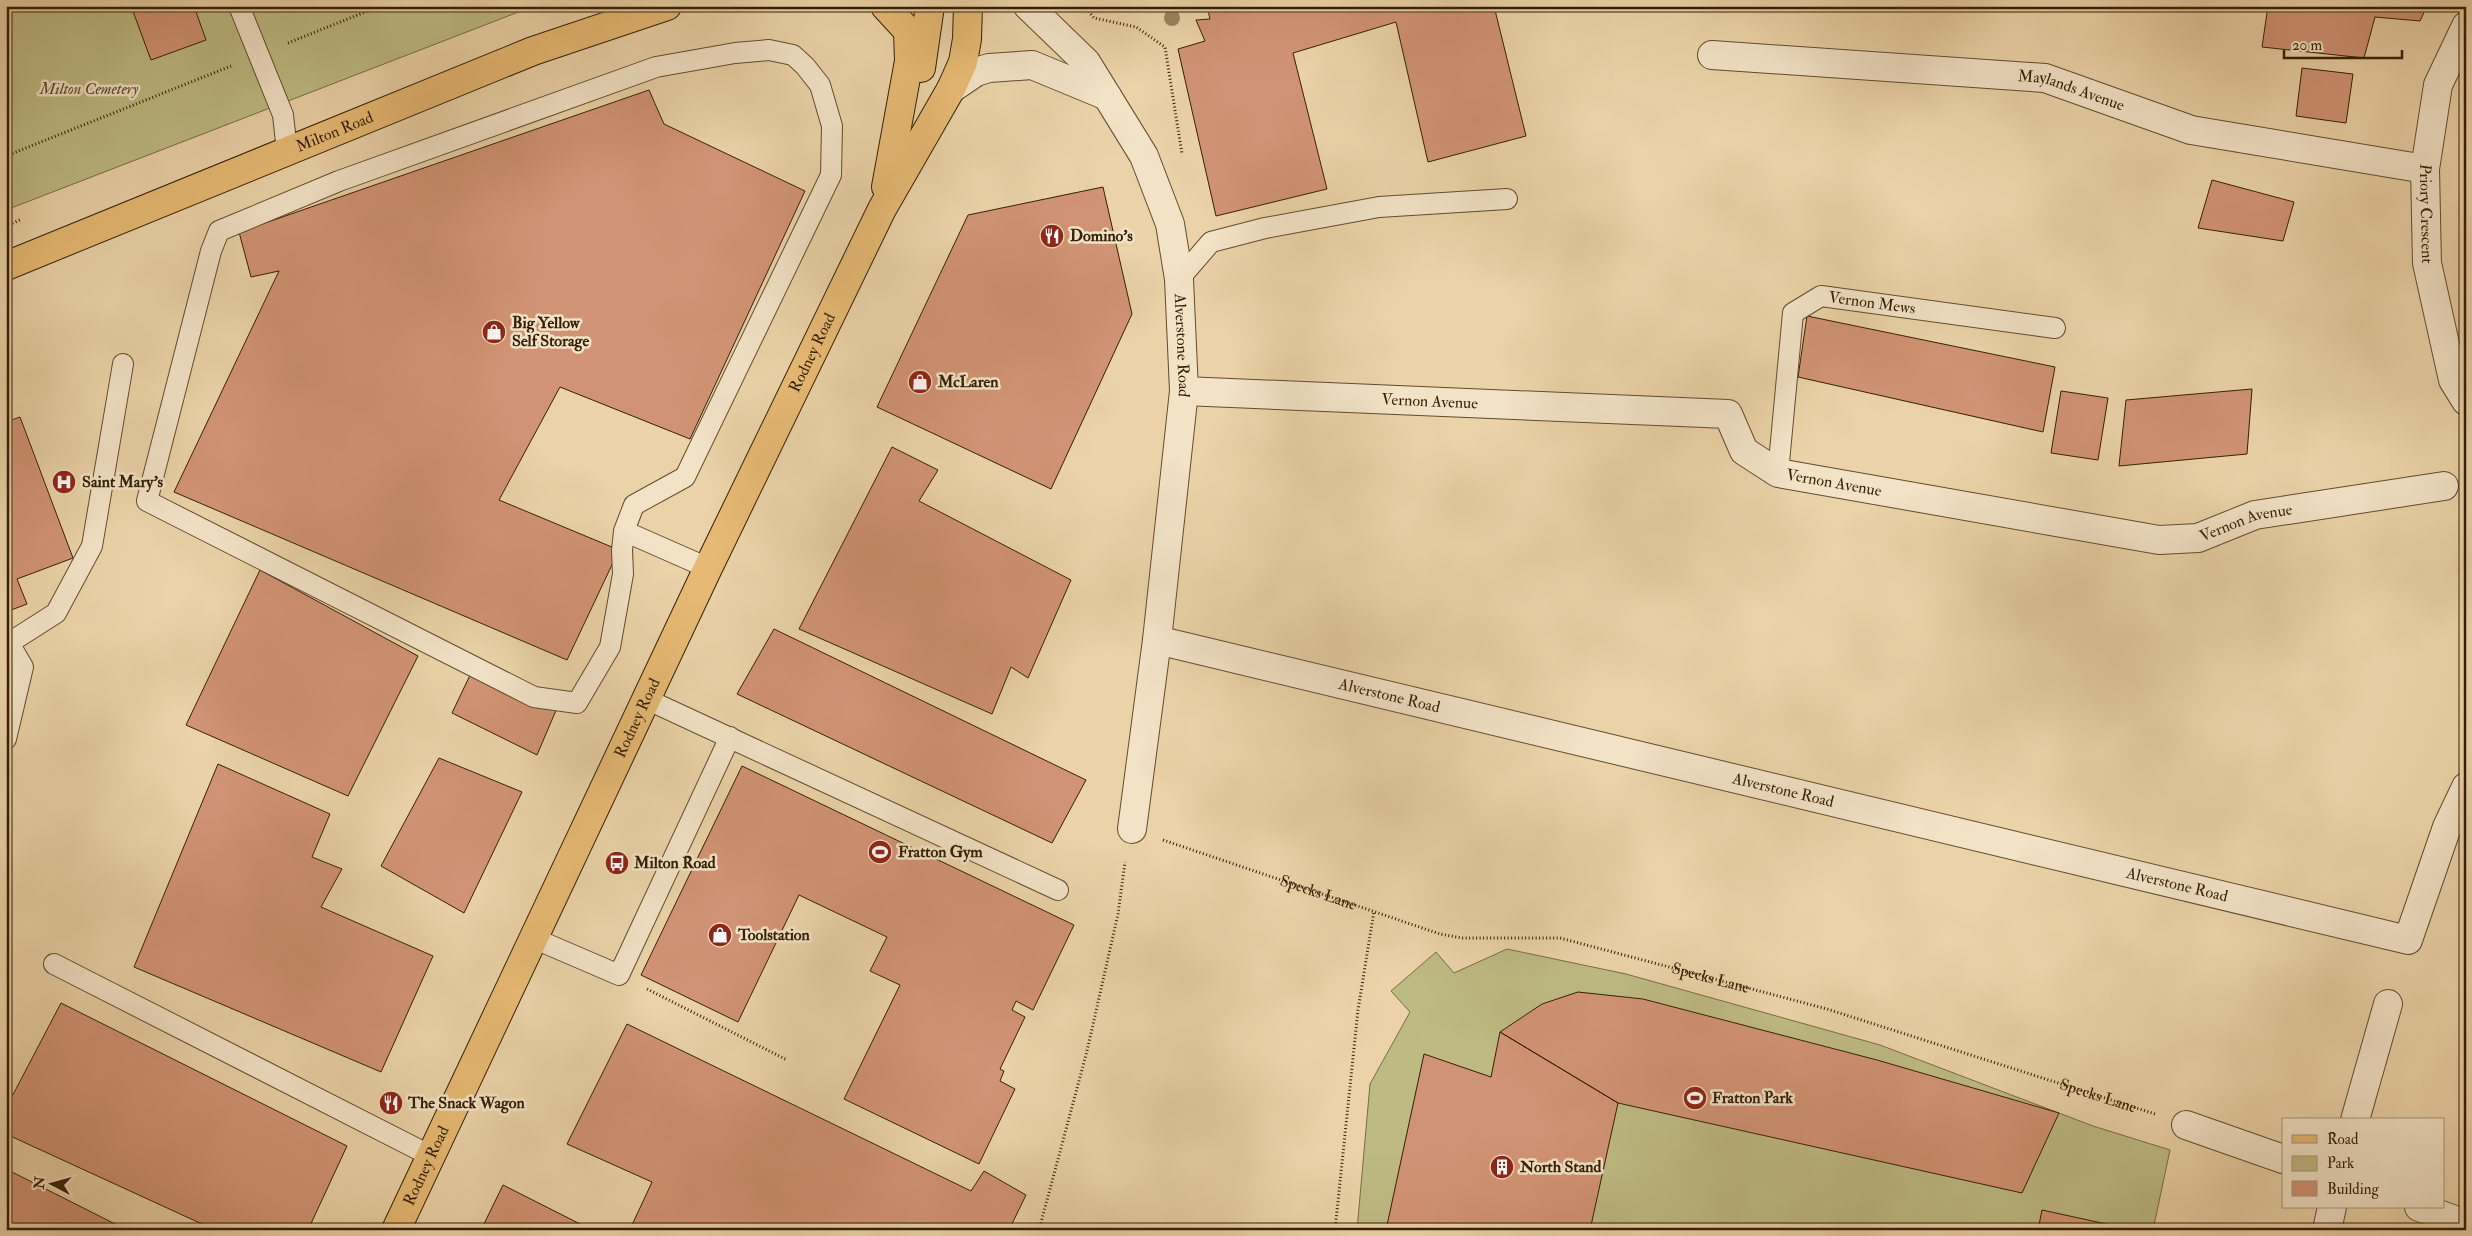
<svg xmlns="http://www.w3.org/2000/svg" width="2472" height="1236" viewBox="0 0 2472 1236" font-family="'IM FELL Double Pica',serif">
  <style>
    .green { fill: #beba83; stroke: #7a6c44 }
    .building { fill: #d19375; stroke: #351f05 }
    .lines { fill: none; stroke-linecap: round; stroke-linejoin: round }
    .lane-casing { stroke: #624c2e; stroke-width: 22 }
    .street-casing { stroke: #624c2e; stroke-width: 30 }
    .primary-casing { stroke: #351f05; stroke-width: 30 }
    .path { stroke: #351f05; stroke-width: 3; stroke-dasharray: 1 2.5; stroke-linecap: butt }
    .lane { stroke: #f2e2c6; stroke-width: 20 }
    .street { stroke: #f2e2c6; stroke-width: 28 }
    .primary { stroke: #e6b974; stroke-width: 28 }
    .tree { fill: #9a855f }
    .labels { text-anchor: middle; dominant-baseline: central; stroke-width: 5; stroke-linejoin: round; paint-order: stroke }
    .park-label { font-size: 16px; font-style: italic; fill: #574624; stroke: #f2e2c6 }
    .street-label { font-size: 16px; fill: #351f05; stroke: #f2e2c6 }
    .poi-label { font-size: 16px; font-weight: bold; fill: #351f05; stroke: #f2e2c6; text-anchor: start }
  </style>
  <rect width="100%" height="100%" fill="#ebd2a8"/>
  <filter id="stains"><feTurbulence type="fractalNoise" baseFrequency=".004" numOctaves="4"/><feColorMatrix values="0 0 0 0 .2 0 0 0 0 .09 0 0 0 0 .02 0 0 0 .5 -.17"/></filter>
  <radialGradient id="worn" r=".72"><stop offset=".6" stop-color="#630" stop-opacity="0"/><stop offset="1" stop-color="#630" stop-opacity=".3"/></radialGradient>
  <path class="green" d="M6,6H534L6,210Z
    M1507,949L1626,974L1880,1045L2093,1126L2170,1150L2153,1230H1357L1370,1084L1410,1012L1391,991L1436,952L1454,973Z"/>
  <path class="building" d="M131,6H194L206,40L151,60Z
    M1207,6H1494L1526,136L1428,162L1396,22L1293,53L1327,189L1216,216L1178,49L1205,41L1196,20L1210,19Z
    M2268,6H2427L2420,21L2375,17L2364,58L2262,47Z
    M2302,68L2353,74L2346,123L2296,116Z
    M649,90L664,124L805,191L690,439L560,387L499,500L619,550L567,660L174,492L279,271L251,277L239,232Z
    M2212,180L2294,202L2283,241L2198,228Z
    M1103,187L1132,314L1051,489L877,407L968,215Z
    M1807,316L2055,367L2043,432L1798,377Z
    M2252,389L2247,454L2119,466L2126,400Z
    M2061,391L2108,398L2098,460L2051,453Z
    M20,417L73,558L17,579L27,604L6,612V422Z
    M892,447L938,470L919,501L1071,580L1028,678L1011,667L992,714L799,629Z
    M260,570L418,656L348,796L186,725Z
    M774,629L1086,780L1052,843L737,694Z
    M472,671L557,708L537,755L452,713Z
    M439,758L522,792L464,913L381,866Z
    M218,764L330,814L312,857L342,869L321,907L433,956L381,1072L134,967Z
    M742,766L1074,925L1033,1010L1016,1001L1012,1010L1025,1017L1000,1069L1004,1071L1000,1081L1015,1089L979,1164L844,1099L900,985L870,971L887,937L799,895L738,1022L641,975Z
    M1578,992L1643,999L1877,1060L2059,1113L2022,1193L1618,1103L1500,1032L1542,1004Z
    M61,1003L347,1146L308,1230H215L6,1134V1108Z
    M627,1024L971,1191L984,1171L1026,1195L1009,1230H643L632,1225L652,1182L567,1144Z
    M1500,1032L1618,1103L1590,1230H1386L1424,1054L1491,1077Z
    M6,1169L127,1230H6Z
    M503,1185L592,1230H481Z
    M2042,1210L2134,1230H2038Z"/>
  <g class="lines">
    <g class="lane-casing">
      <g id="lane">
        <path d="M239,6L283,115L287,151"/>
        <path d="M1179,279L1211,242L1265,228L1379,207L1507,199"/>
        <path id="s2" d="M1778,473L1793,313L1821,296L2055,328"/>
        <path d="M624,531L634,505L685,477L831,175L832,126L820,85L805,66L793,55L769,50L735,53L656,67L339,181L219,231L211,251L147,501L534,697L577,703L610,647L623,574L622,550L624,531L708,568"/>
        <path d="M9,643L56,613L92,546L123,364"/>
        <path d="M6,644L9,643L23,667L6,739"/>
        <path d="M646,699L1058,890"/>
        <path d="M533,938L619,975L730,737"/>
        <path d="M54,964L431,1156"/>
      </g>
    </g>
    <g class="street-casing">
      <g id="street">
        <path id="s3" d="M1028,6L1086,62L1144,156L1170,224L1179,279L1184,391L1157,640L1132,829"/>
        <path id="s4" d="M2466,26L2438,85L2425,169L2427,263L2453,380L2466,401"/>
        <path id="s5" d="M1712,55L2045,78L2191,130L2425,169"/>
        <path d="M951,89L976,72L989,68L1032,65L1107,96"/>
        <path id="s6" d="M1184,391L1728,414L1744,451L1778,473L2159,540L2198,538L2255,515L2444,486"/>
        <path id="s7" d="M1157,640L2408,940L2447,827L2466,787"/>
        <path d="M2355,1120L2388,1004"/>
        <path d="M2186,1125L2283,1159"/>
        <path d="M2419,1207L2466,1224"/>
        <path d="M2327,1230L2332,1207"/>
      </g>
    </g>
    <g class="primary-casing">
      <g id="primary">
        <path d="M885,6L908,31L909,61L886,187"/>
        <path d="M921,68L930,6"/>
        <path id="s8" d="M6,266L533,51L667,6"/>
        <path id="s9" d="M396,1230L708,568L882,209L951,89L963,62L967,39L968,6"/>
      </g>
    </g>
    <g class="path">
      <path d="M1084,6L1094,18L1136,27L1165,47L1182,154"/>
      <path d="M288,43L380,6"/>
      <path d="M6,156L231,66"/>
      <path d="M6,226L22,219"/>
      <path id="s1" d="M1163,840L1440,934L1462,938H1560L1827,1009L2155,1114"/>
      <path d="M647,989L787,1060"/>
      <path d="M1039,1230L1087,1051L1118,914L1125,862"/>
      <path d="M1335,1230L1358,1010L1374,911"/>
    </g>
    <use href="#lane" class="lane"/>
    <use href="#street" class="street"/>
    <use href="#primary" class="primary"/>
  </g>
  <circle class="tree" cx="1172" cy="18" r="8"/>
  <defs>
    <g id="restaurant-disc" transform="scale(1.25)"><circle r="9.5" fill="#8f2418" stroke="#f2e2c6"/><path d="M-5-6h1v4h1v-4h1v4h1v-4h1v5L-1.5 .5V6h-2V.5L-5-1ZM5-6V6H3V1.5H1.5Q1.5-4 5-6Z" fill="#fff"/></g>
    <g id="shop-disc" transform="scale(1.25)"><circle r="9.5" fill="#8f2418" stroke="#f2e2c6"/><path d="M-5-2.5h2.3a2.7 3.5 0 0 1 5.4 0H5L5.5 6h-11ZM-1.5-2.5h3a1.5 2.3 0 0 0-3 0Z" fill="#fff"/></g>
    <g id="hospital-disc" transform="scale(1.25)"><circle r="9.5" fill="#8f2418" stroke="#f2e2c6"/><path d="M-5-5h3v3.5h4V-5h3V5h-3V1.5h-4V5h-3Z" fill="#fff"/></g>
    <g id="stadium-disc" transform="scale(1.25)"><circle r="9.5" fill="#8f2418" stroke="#f2e2c6"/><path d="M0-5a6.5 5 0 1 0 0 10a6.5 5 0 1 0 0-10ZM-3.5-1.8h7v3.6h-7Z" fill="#fff"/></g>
    <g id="bus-disc" transform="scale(1.25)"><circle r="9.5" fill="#8f2418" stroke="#f2e2c6"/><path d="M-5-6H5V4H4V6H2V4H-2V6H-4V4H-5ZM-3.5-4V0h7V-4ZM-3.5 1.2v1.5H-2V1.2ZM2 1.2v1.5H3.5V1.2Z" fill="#fff"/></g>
    <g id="building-disc" transform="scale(1.25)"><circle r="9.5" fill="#8f2418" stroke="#f2e2c6"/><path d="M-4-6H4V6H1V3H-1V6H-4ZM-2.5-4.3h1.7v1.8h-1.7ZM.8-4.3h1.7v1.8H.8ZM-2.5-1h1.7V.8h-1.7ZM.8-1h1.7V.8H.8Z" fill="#fff"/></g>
  </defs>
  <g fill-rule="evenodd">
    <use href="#restaurant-disc" x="1052" y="236"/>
    <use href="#shop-disc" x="494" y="332"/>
    <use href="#shop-disc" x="920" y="382"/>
    <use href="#hospital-disc" x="64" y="482"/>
    <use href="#stadium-disc" x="880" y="852"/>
    <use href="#bus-disc" x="617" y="863"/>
    <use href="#shop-disc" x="720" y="935"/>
    <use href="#stadium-disc" x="1695" y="1098"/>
    <use href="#restaurant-disc" x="391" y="1103"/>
    <use href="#building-disc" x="1502" y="1167"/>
  </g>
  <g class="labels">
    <g class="park-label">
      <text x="89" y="89">Milton Cemetery</text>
    </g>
    <g class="street-label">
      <text stroke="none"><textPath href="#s5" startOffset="362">Maylands Avenue</textPath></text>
      <text stroke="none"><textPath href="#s8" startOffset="355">Milton Road</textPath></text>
      <text stroke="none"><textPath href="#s4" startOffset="195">Priory Crescent</textPath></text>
      <text stroke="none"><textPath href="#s2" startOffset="245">Vernon Mews</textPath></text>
      <text stroke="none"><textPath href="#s3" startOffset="386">Alverstone Road</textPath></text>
      <text stroke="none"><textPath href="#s9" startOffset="971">Rodney Road</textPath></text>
      <text stroke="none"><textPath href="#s6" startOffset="246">Vernon Avenue</textPath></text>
      <text stroke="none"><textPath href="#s6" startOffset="682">Vernon Avenue</textPath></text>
      <text stroke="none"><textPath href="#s6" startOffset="1102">Vernon Avenue</textPath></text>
      <text stroke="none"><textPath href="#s7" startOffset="239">Alverstone Road</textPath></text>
      <text stroke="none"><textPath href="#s9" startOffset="566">Rodney Road</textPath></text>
      <text stroke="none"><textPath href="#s7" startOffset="644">Alverstone Road</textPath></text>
      <text stroke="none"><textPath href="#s7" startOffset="1049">Alverstone Road</textPath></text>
      <text stroke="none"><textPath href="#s1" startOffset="164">Specks Lane</textPath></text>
      <text stroke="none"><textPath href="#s1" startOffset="569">Specks Lane</textPath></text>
      <text stroke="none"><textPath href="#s1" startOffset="974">Specks Lane</textPath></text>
      <text stroke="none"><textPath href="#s9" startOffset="71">Rodney Road</textPath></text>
    </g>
    <g class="poi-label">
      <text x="1070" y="236">Domino's</text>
      <text x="512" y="323">Big Yellow<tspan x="512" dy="18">Self Storage</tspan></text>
      <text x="938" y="382">McLaren</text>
      <text x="82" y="482">Saint Mary's</text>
      <text x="898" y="852">Fratton Gym</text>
      <text x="634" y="863">Milton Road</text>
      <text x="738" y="935">Toolstation</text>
      <text x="1712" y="1098">Fratton Park</text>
      <text x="408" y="1103">The Snack Wagon</text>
      <text x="1520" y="1167">North Stand</text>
    </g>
  </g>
  <rect width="2472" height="1236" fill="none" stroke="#ebd2a8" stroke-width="25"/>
  <rect x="8" y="8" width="2457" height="1221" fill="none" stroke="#351f05" stroke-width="2.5"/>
  <rect x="12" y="12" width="2447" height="1211" fill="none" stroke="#351f05"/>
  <rect x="2282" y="1118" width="162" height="90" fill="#f2e2c6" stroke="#a69479"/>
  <rect x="2292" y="1135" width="25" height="8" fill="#e6b974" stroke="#a69479"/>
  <text x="2327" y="1144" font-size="15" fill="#351f05">Road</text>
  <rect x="2292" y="1156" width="25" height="15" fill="#beba83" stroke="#a69479"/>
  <text x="2327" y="1168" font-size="15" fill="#351f05">Park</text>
  <rect x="2292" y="1181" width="25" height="15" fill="#d19375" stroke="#a69479"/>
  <text x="2327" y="1194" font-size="15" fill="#351f05">Building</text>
  <g transform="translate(52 1184) rotate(276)" stroke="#f2e2c6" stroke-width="4" paint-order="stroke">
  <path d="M0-4L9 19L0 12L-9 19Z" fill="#351f05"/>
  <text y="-8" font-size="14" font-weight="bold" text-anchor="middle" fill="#351f05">N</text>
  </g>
  <path d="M2284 50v8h118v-8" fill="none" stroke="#351f05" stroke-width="2.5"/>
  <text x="2292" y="50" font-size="15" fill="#351f05" stroke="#f2e2c6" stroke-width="4" paint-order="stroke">20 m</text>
  <rect width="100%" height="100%" filter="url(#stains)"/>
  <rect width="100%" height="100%" fill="url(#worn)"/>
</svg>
